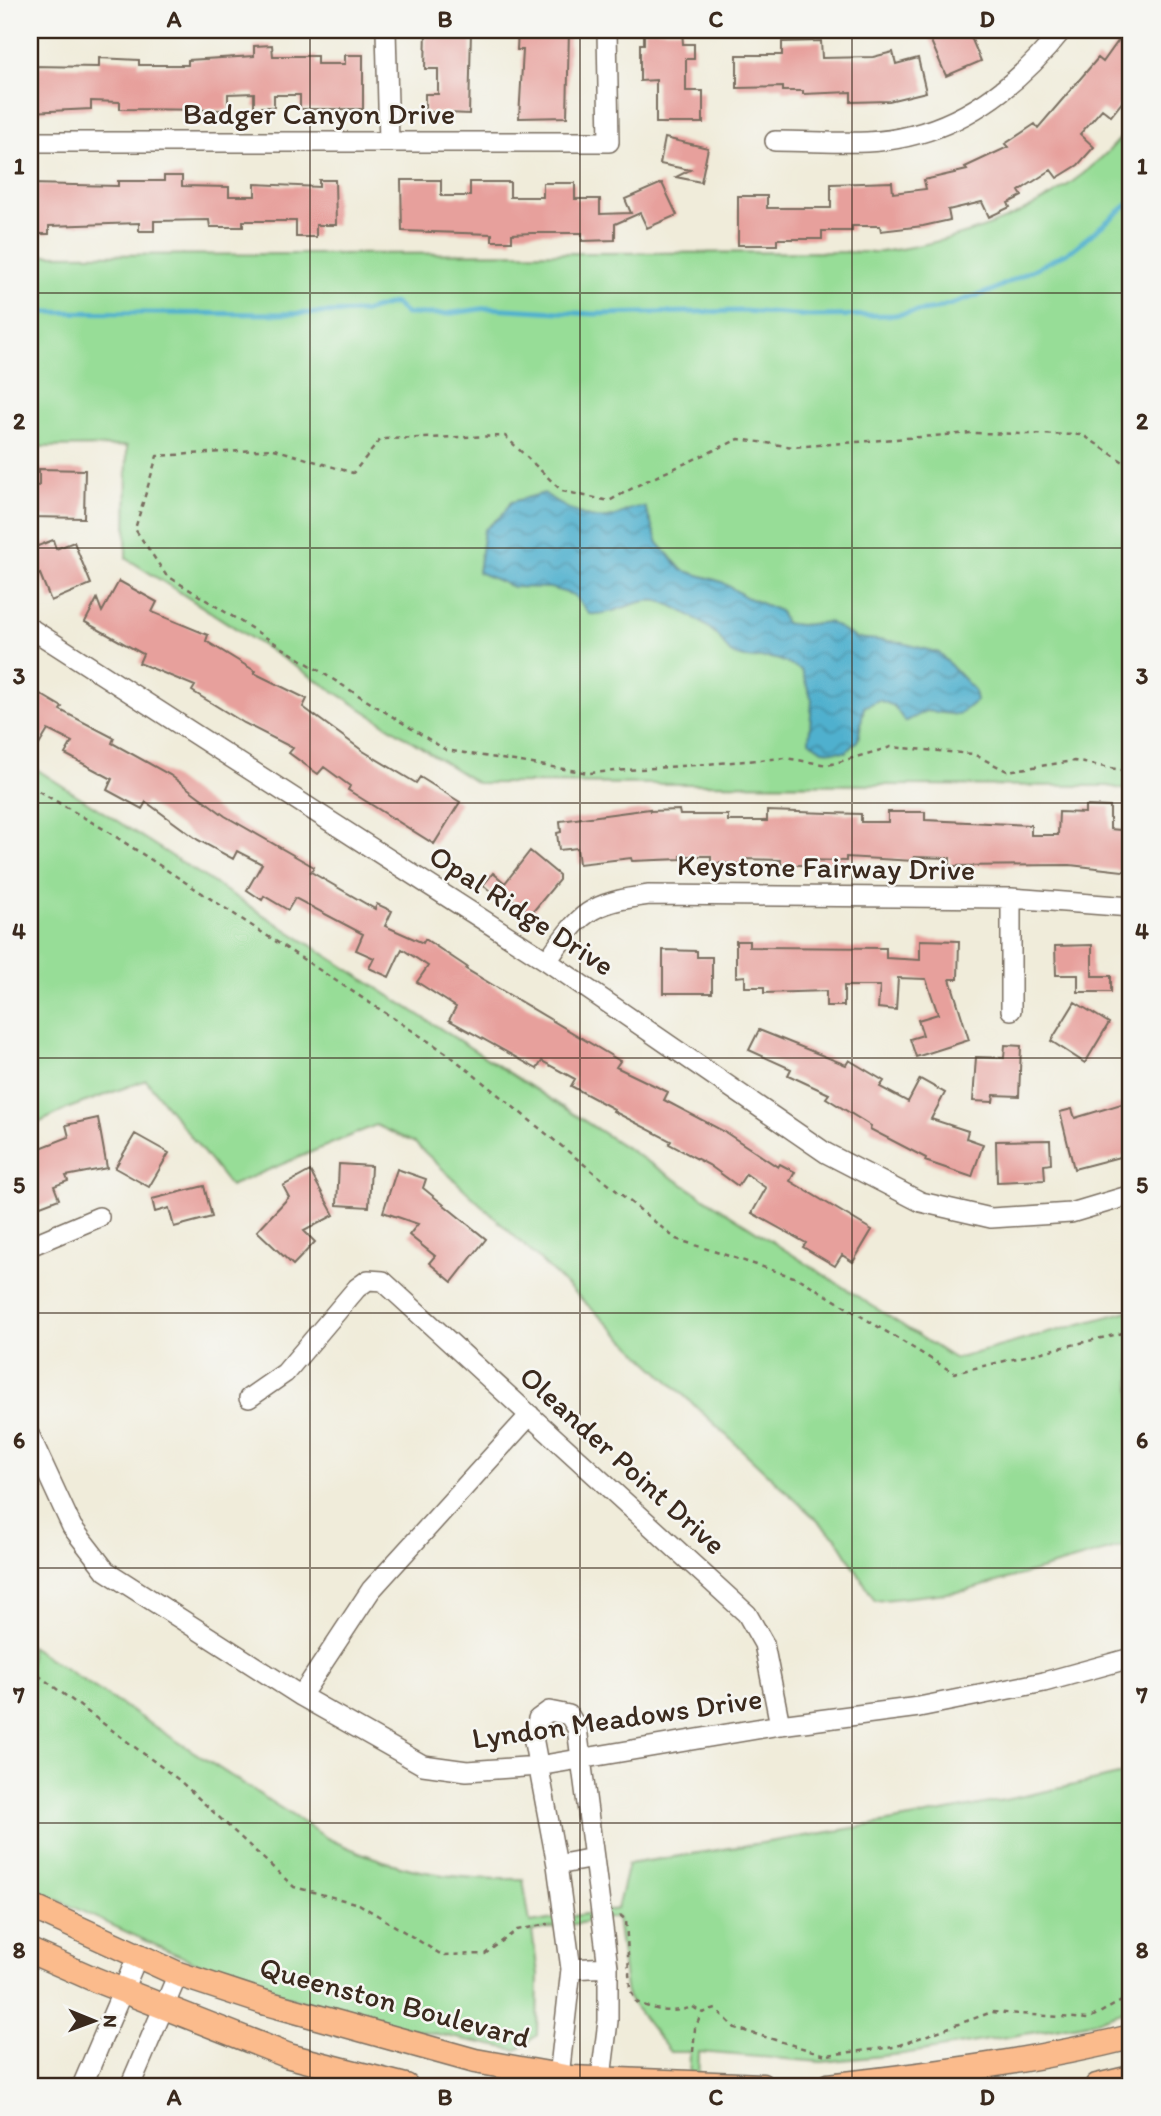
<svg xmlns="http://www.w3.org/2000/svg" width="1161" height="2116" viewBox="0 0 1161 2116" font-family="Itim,sans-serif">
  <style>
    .grass { fill: #97dd97; stroke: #69845a; stroke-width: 2 }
    .water { fill: url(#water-waves); stroke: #456d76; stroke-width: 2 }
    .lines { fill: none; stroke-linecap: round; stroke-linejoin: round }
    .stream { stroke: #4fb0ce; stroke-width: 5 }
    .building { fill: #e7a09c }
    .minor-casing { stroke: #7a6e60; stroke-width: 22 }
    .major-casing { stroke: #7a6e60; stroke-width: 27 }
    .path { stroke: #7a6e60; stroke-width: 2.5; stroke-dasharray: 5 5; stroke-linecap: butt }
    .minor { stroke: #fff; stroke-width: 19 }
    .major { stroke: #fbbb8c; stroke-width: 24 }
    .grid { fill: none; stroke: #3b2a1e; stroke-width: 2; stroke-opacity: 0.55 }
    .labels { text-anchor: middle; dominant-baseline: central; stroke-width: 5; stroke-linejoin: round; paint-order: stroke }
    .street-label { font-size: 30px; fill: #3b2a1e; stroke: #f6f6f2 }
    .neatline { fill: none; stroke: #3b2a1e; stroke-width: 2.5 }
    .grid-label { font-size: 23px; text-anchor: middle; font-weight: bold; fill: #3b2a1e }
  </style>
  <defs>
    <pattern id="water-waves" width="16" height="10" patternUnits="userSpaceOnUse" patternTransform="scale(1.75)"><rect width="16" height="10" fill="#4fb0ce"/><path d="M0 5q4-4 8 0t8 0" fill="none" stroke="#438fa7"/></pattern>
  </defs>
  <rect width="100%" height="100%" fill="#f6f6f2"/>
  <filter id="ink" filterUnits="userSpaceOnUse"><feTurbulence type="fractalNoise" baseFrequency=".0143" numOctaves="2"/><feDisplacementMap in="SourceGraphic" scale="14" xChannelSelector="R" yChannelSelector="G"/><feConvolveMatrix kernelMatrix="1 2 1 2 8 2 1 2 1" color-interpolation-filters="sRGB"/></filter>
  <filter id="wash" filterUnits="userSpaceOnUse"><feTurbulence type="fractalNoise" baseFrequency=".00686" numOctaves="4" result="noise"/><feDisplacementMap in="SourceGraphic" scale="28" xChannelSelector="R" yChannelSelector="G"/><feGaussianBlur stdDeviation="1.57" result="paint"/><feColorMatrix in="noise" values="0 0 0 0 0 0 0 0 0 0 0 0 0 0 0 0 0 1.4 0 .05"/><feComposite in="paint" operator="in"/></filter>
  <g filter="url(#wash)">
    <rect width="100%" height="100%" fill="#f0ecda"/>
    <path class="grass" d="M1131,125V791L1108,786L477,783L126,558L127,446L30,447V255L881,252C975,239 1072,203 1131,125Z
      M30,765L955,1359L1131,1310V1544L965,1591L875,1601L837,1539L415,1143L376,1125L230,1186L146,1080L69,1108L30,1127Z
      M30,1646L327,1838C396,1871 446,1880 523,1879L530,1923L617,1909L628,1864C797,1838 965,1812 1131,1772V2009L1085,2024L903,2054L821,2062L699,2052L698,2086H689L690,2052H670L627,1997L617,1917L532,1931L538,1974L537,2035L517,2050C435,2034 353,2018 274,1992C190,1964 110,1924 30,1887Z"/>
    <path class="water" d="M544,493C561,506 592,525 615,516C627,511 631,507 645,507L658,543L682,570L722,582L746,597L780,611L785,623L800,625L829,622L856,638L899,642L939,653L974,690L976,701L958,715L926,711L905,722L894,706L879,700L864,707L858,740L846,752L822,750L809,741L812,700L801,670C791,665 781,659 770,658C758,657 744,661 732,654C727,651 723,642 719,637C708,625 674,604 658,601C635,598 616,616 589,614L574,595L550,588L513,587L478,572L484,530L502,515L511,502Z"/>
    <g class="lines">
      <path class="stream" d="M30,312L278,314L364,312L394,303L406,314H445L488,308L594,314L744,311L810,316L894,315L936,309L991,291L1072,250L1131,202"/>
    </g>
    <g id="blocks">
      <path class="building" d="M426,30L471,31L469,114L425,112V94H438V69H425Z
        M518,30H569L567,117L519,118L523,50H517Z
        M644,30H682L683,44H694V59H686V91H703V123H656V80L640,81V44H644Z
        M950,30H968L981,61L946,76L930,39Z
        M1126,30H1131V91L1111,116L1102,109L1080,134L1094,147L1078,165L1057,178L1051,170L1019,191L1022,196L1008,203L1010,207L989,217L982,202L948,210L950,220L923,226L881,231L880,226H852V231H822V239H777V245H738V196H767V208H831V184L892,182L893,193L926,189L924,180L967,170L965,167L1008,147L1005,144L1035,124L1038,128L1098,58L1103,62Z
        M821,41L822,58L873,57L893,52L896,64L918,58L926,92L889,101L851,102V92L803,94V91H783V87L737,88V55H782V42Z
        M272,45L273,56H317V64H345V55H363V109H300V95H274V107H254V93L228,94V110L120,109V102L91,101V109L30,112V66L99,67V58L139,60V65H188V60L254,56V46Z
        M665,138L708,148L701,182L676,177L690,170L660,164Z
        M164,176H182V186L229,187V196H255V184L319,187V180H335L336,225H316V237H296V221H243V227H210L209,220L154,221V231H139V223L49,226V234H30V184L118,186V181H164Z
        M401,180H441V196H470V182H510V197H543V183H575V199H600V214L631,213L625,199L662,183L677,215L647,228L640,213L615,224V240L582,241V233H532L512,234V241H492V234L402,231Z
        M39,469L85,470L84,518L32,517L30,485L39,486Z
        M53,540L56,549L74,542L91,584L51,601L40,574L34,577L30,566V549Z
        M119,581L157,602L152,612L208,635L206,641L255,671L254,673L307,699L303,707L363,751L416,783L420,777L460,802L434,844L348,790L350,786L324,767L318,774L289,753L293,748L244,723L192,691L195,686L139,663L143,654L85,622L97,599L102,612Z
        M30,688L62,707L60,710L114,738L112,743L170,775L225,816L314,867L311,872L375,909L377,904L392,911L385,926L423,943L425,939L467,967L466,969L620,1061L616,1067L668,1092L664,1100L725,1132L778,1167L780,1164L795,1172L790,1181L872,1230L853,1262L842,1255L835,1266L803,1247L806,1243L752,1213L766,1188L746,1174L738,1186L709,1165L669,1144L671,1141L613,1111L614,1109L571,1086L575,1079L542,1061L537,1069L449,1020L456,1007L417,982L428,966L402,949L389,977L369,968L374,958L356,950L363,934L295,898L288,910L264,896L262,900L247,890L262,864L237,851L233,859L198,840L146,802L142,809L107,790L112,779L65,754L72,742L48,730L39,745L30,740Z
        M1085,806L1110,807V829L1131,831V872L1070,865L950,866V858L914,857V861L846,857V861L804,860V865H781V860L742,859L741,864L711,863V856H681V859L632,861L631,858L579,864L577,848L559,850L557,833L561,832L560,821L650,809V811L679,810L680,815H728V821H767V811L861,814V822H888V812H925V820L1031,825V835H1058L1059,812L1085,813Z
        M530,851L559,875V880L531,914L503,892L498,898L483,885L493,873L505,883Z
        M920,940L959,941L958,979H950L969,1040L916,1057L910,1039L923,1035L918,1020L938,1014L926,979L898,978L896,1010L878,1008L880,986H844V1006H826V991L764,993V987H745V976L736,977V941H749V947L886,948V958L920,960Z
        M1092,945V976H1111V992H1078V975H1056L1055,946Z
        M663,950L697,951V957H712V993H663Z
        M1075,1002L1109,1023L1085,1063L1051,1041Z
        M759,1030L846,1065L849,1060L884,1081L880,1087L908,1102L920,1079L945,1093L931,1119L968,1131L966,1138L983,1144L972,1177L925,1161L926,1158L870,1129L871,1126L826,1098L829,1094L788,1075L791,1069L749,1050Z
        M1005,1045L1021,1046L1019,1096L994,1095L993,1102L973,1101L976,1057L1004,1058Z
        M1131,1101V1154L1074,1169L1060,1112L1072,1109L1075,1118Z
        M98,1118L107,1168L66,1176L68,1181L54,1186L59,1199L30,1210V1152L69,1137L66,1125Z
        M135,1134L169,1153L149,1187L115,1168Z
        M1050,1140L1051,1164L1044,1165L1045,1180L997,1182L996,1141Z
        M339,1164L371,1166L369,1207L337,1205Z
        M397,1169L426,1179L423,1188L486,1239L452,1282L429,1263L435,1256L409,1235L418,1224L383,1212Z
        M310,1171L334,1215L304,1231L315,1242L293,1265L257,1231L289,1197L283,1186Z
        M204,1186L212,1217L174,1227L169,1208L155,1212L152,1199Z"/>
    </g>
  </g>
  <g filter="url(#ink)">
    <use href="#blocks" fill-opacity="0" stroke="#7a6e60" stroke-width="2"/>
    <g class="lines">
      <g class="minor-casing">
        <path id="minor" d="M386,30L389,142
          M775,141C806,141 837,143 867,142C949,138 1013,92 1062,30
          M30,142H609L607,30
          M30,628L547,961L826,1153L921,1202L991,1218L1071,1213L1131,1195
          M1011,898V1010
          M547,961C581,912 589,903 649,895L1011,898L1131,907
          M30,1246L99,1217
          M249,1398L285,1373L357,1288L368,1280L383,1281L747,1614L764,1644L780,1725
          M30,1436L72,1527L106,1571L301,1696L423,1765L467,1771L538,1766L780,1725L919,1707L1044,1682L1131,1658
          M301,1696L371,1590L530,1415
          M557,1865L533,1737L538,1719L549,1711L569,1715L577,1728L594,1858
          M571,1969L608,1967
          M82,2086L138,1955
          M130,2086L178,1974
          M558,2086L571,1969L557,1865L594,1858L608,1967V2021L600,2086"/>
      </g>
      <g class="major-casing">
        <path id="major" d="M30,1906L178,1974L263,2002L475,2061L571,2078L762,2086
          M30,1951L96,1980L289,2056L406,2086
          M828,2086C930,2074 1031,2062 1131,2037
          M1097,2086L1131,2078"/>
      </g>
      <path class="path" d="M1131,467L1083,435L971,433L793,447L739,439L642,483L609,501L562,491L505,436L381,439L353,473L274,449L157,456L135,529L166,575L446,750L589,773L785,758L828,765L891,747L973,754L1007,771L1074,761L1131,772
        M30,786L107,831L448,1054L676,1239L800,1279L954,1373L1131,1331
        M30,1669L179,1780L294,1887L359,1904L442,1955L485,1954L517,1930L548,1924
        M620,1915L626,1920L630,1989L636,2002C658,2011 670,2014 693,2007L702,2013
        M693,2052L695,2028L702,2013L716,2009L735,2028L826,2055L894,2047L992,2012L1088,2019L1131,1996"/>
      <use href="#minor" class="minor"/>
      <use href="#major" class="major"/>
    </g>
  </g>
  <path class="grid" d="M310,30V2086M580,30V2086M852,30V2086M30,293H1131M30,548H1131M30,803H1131M30,1058H1131M30,1313H1131M30,1568H1131M30,1823H1131"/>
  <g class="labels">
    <g class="street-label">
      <text x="319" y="113">Badger Canyon Drive</text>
      <text transform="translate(826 867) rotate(1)">Keystone Fairway Drive</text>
      <text transform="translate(522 910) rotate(33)">Opal Ridge Drive</text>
      <text transform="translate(623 1460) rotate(42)">Oleander Point Drive</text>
      <text transform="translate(617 1718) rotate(-8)">Lyndon Meadows Drive</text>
      <text transform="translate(395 2002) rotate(15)">Queenston Boulevard</text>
    </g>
  </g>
  <rect width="1161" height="2116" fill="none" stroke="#f6f6f2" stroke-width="77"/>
  <g transform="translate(94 2021) rotate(91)" stroke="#f6f6f2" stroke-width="5" paint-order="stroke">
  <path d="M0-5L12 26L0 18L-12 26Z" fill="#3b2a1e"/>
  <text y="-10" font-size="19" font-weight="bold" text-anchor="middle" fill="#3b2a1e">N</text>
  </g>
  <rect x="38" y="38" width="1084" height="2040" class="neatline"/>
  <g class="grid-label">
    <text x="174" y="27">A</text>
    <text x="445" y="27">B</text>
    <text x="716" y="27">C</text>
    <text x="987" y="27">D</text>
    <text x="19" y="174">1</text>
    <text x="1142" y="174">1</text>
    <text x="19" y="429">2</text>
    <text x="1142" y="429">2</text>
    <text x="19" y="684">3</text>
    <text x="1142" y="684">3</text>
    <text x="19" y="939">4</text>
    <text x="1142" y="939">4</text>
    <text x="19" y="1193">5</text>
    <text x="1142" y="1193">5</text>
    <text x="19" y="1448">6</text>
    <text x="1142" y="1448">6</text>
    <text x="19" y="1703">7</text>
    <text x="1142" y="1703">7</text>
    <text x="19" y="1958">8</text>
    <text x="1142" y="1958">8</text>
    <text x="174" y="2105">A</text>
    <text x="445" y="2105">B</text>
    <text x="716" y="2105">C</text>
    <text x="987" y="2105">D</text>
  </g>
</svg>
